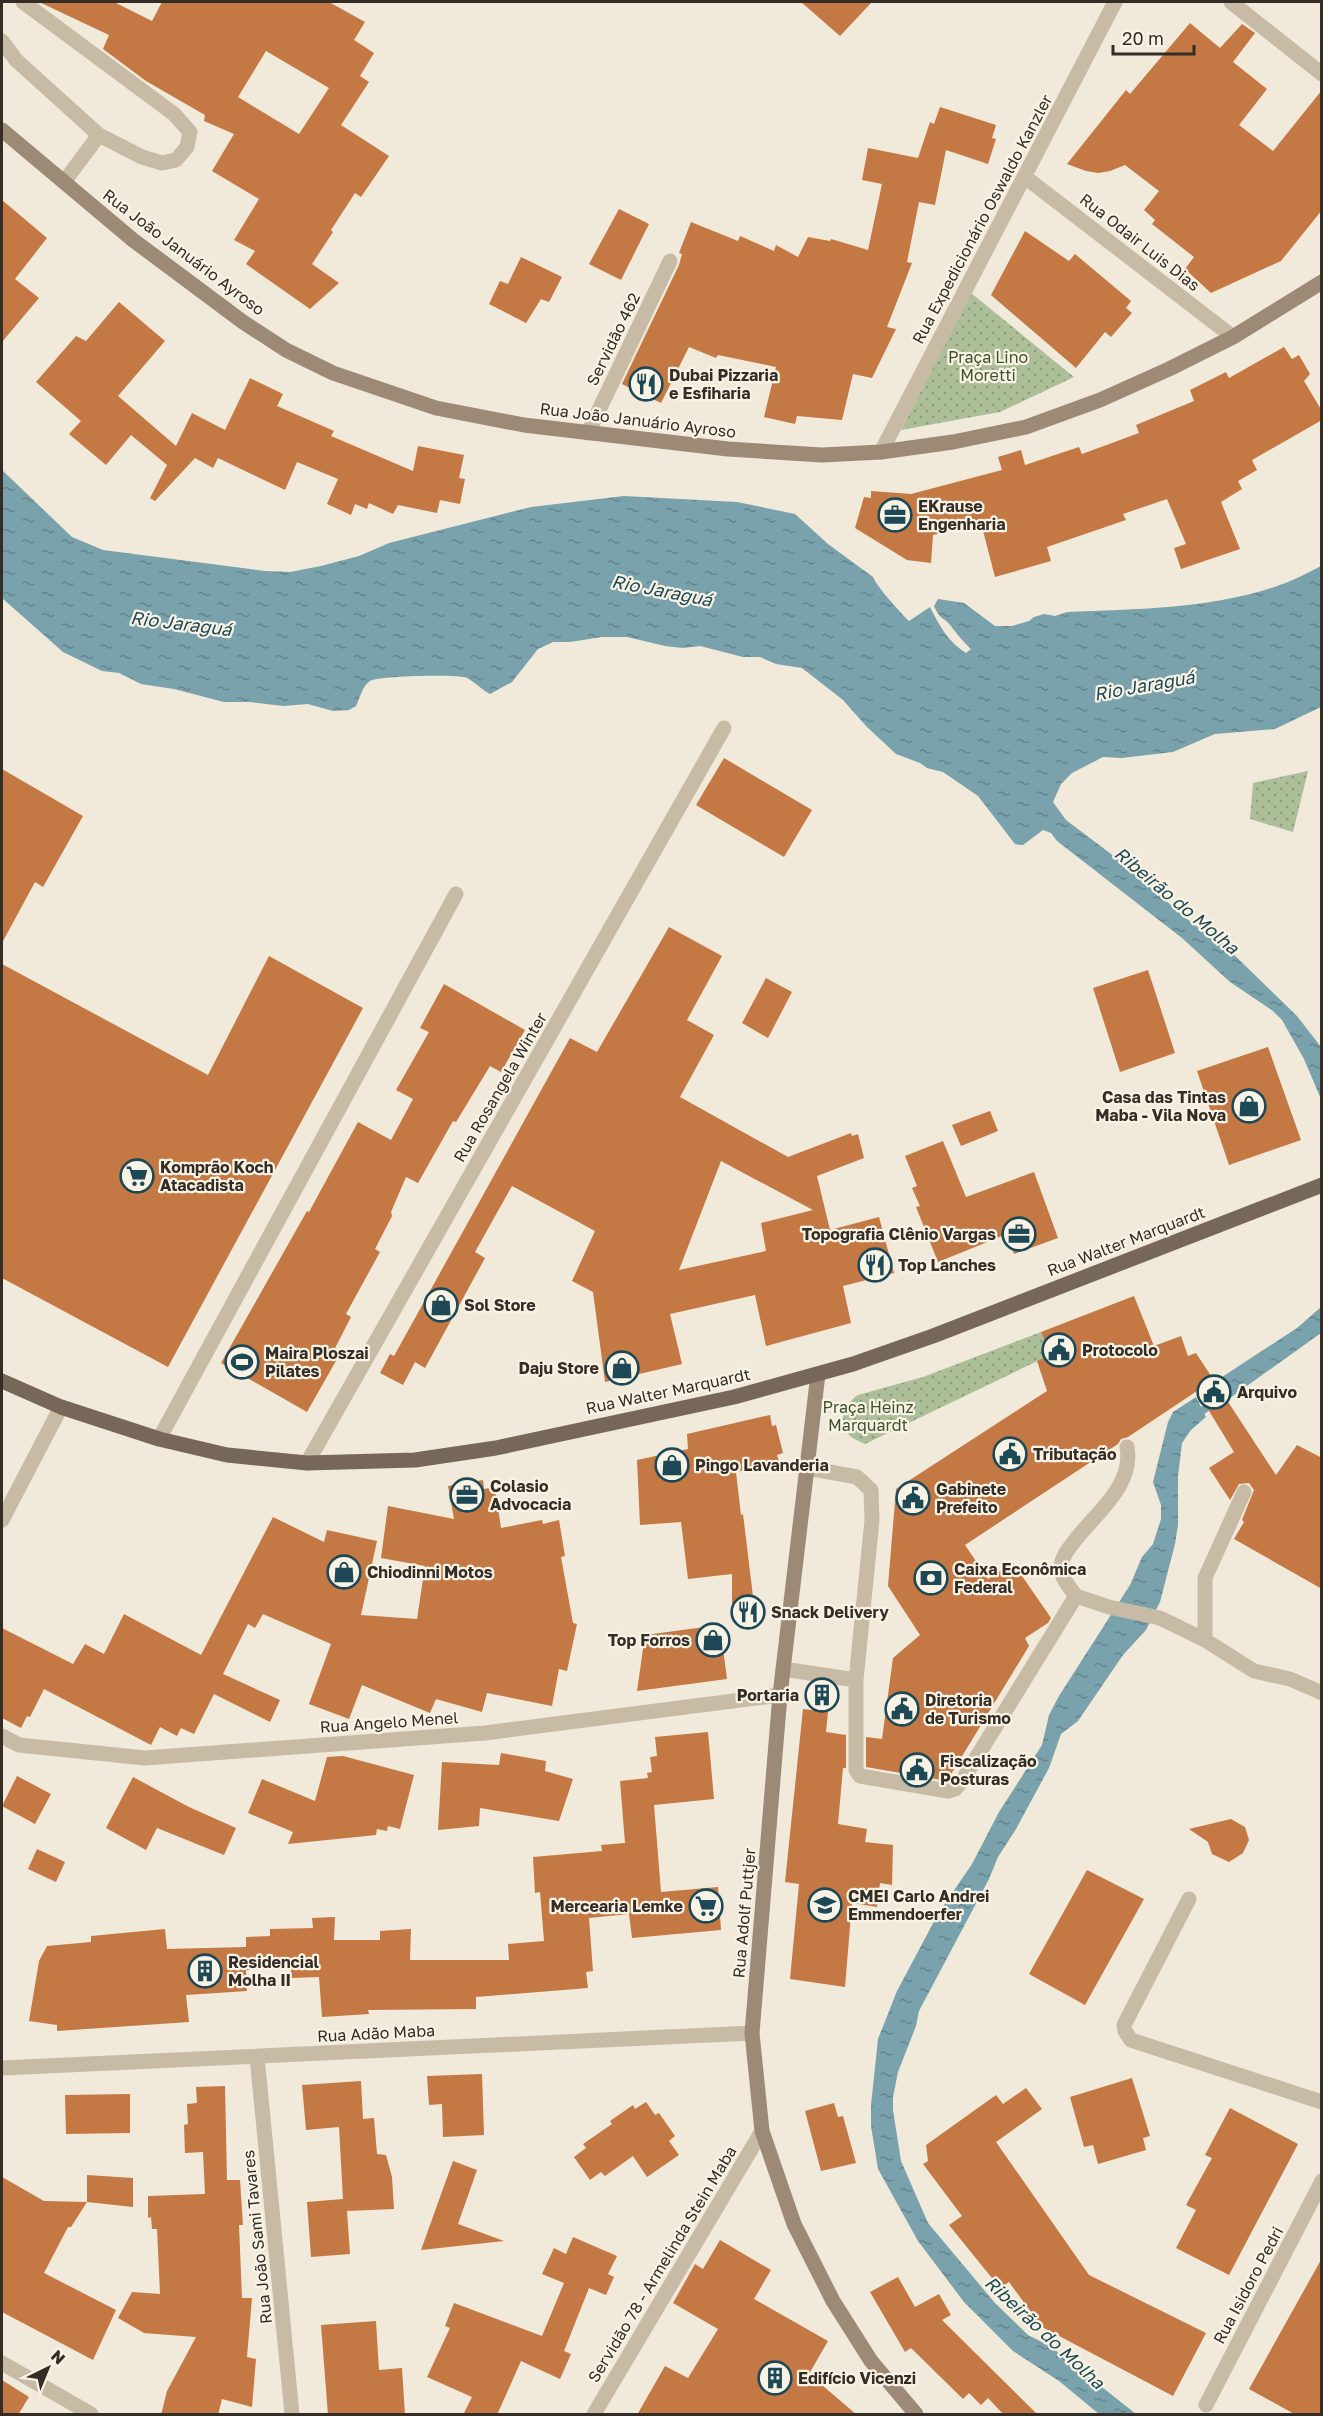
<svg xmlns="http://www.w3.org/2000/svg" width="1323" height="2416" viewBox="0 0 1323 2416" font-family="'Golos Text',sans-serif">
  <style>
    .park { fill: url(#park-dots) }
    .water { fill: url(#water-ripples) }
    .lines { fill: none; stroke-linecap: round; stroke-linejoin: round }
    .stream { stroke: #79a2ad; stroke-width: 8 }
    .building { fill: #c47844; fill-rule: evenodd }
    .lane { stroke: #c8bba5; stroke-width: 15 }
    .street { stroke: #c8bba5; stroke-width: 15 }
    .secondary { stroke: #9c8a77; stroke-width: 15 }
    .primary { stroke: #766758; stroke-width: 15 }
    .labels { text-anchor: middle; dominant-baseline: central; stroke-width: 4.5; stroke-linejoin: round; paint-order: stroke }
    .street-label { font-size: 16px; fill: #342d26; stroke: #f9f3e5 }
    .park-label { font-size: 16px; fill: #3d522b; stroke: #f9f3e5 }
    .poi-label { font-size: 16px; font-weight: bold; fill: #342d26; stroke: #f9f3e5; text-anchor: start }
    .water-label { font-size: 18px; font-style: italic; fill: #1d4855; stroke: #f9f3e5 }
  </style>
  <defs>
    <pattern id="park-dots" width="8" height="8" patternUnits="userSpaceOnUse" patternTransform="scale(1.5)"><rect width="8" height="8" fill="#acbf99"/><path d="M2 2h.1M6 6h.1" fill="none" stroke="#8d9c7d" stroke-width="1.8" stroke-linecap="round"/></pattern>
    <pattern id="water-ripples" width="26" height="14" patternUnits="userSpaceOnUse" patternTransform="scale(1.5)"><rect width="26" height="14" fill="#79a2ad"/><path d="M2 4q2-2 4 0t4 0M15 11q2-2 4 0t4 0" fill="none" stroke="#64848d"/></pattern>
  </defs>
  <rect width="100%" height="100%" fill="#f1e9d9"/>
  <path class="park" d="M971,293L1074,377L1000,412L901,430Z
    M1308,771L1293,832L1250,819L1253,783Z
    M1041,1332L1050,1355L865,1444C859,1441 851,1438 847,1433C837,1420 847,1402 858,1395L923,1377Z"/>
  <path class="water" d="M2,470L72,537L103,550L265,571L290,572L321,566L359,556L389,543L531,507L624,496L737,502L795,514L828,544L873,577C877,587 900,612 909,621L930,607C939,625 948,642 966,653L971,649C963,642 957,634 950,625C944,617 940,620 934,606L938,599L964,603L995,626H1012L1029,621L1034,617L1044,614L1055,616L1067,612C1139,609 1215,609 1283,584C1296,579 1309,572 1321,566V707L1275,729L1215,734L1173,752L1122,758L1103,757L1072,773L1061,784L1053,802L1066,820L1115,857L1193,924L1221,942L1297,1016L1321,1047V1099L1304,1059L1282,1020L1273,1011L1230,982L1182,938L1057,841L1051,833L1043,830L1023,845L1015,844L978,796L943,772L927,768L920,763L896,754L866,726L843,700L802,668L776,664L760,657H743L700,646L683,648L665,646L627,637H602L570,642H553L538,649L512,682L490,694C482,690 475,682 467,678C457,674 379,676 370,681C362,686 360,698 356,706L349,710L333,711L308,704L283,706L250,702H224L174,689L141,684L119,673L102,671L63,652L2,598Z
    M1321,1307V1333L1230,1398L1219,1379L1297,1328Z
    M1196,1397L1206,1417L1191,1430L1182,1443L1178,1476V1525L1175,1544L1160,1602L1146,1630L1123,1655L1078,1721L1061,1734L1049,1768L1016,1829L998,1857L989,1879L919,2011L916,2026L898,2072L893,2097V2110L901,2161L928,2223L995,2303L1028,2335L1050,2346L1136,2414H1099L1059,2381L1013,2351L964,2302L918,2241L878,2169L871,2126V2105L878,2039L897,1991L938,1914L972,1864L999,1812L1042,1745L1049,1715L1059,1696L1130,1585L1142,1557L1153,1544L1161,1519V1505L1153,1482L1168,1422L1173,1412Z"/>
  <g class="lines">
    <path class="stream" d="M1194,1416L1236,1388"/>
  </g>
  <path class="building" d="M39,2H114L152,21L162,2H329L365,22L354,40L374,53L360,76L369,82L341,125L389,156L361,197L355,193L331,230L333,232L312,264L339,283L310,309L246,264L255,251L234,240L259,199L212,171L234,134L204,121L205,115L146,81L103,49L109,35ZM266,51L329,88L299,134L238,97Z
    M801,2H872L840,36Z
    M1190,23L1220,48L1242,24L1255,33L1233,62L1267,89L1239,125L1273,151L1322,90V210L1281,261L1211,293L1185,269L1194,257L1152,224L1155,220L1144,210L1159,191L1125,165L1110,171L1098,173L1086,171L1067,164L1126,90L1130,94Z
    M940,107L996,125L992,138L996,139L988,164L946,150L935,205L919,202L907,262L912,263L887,327L896,329L872,378L853,374L842,420L797,416L795,424L764,417L776,367L718,355L716,358L689,347L661,403L622,384L679,265L682,254L679,253L691,222L738,241L740,236L774,251L776,245L798,257L808,237L830,241L831,239L868,250L882,184L862,180L868,148L918,158L930,122L934,124Z
    M2,200L47,238L15,279L39,298L2,342Z
    M619,209L649,224L621,280L589,264Z
    M1025,231L1069,261L1075,254L1131,301L1126,308L1132,313L1111,337L1105,332L1076,368L991,295Z
    M521,257L562,277L549,302L541,299L526,323L489,304L500,281L508,284Z
    M119,302L165,341L118,396L176,446L192,413L225,430L250,378L283,394L277,406L334,431L331,436L413,471L418,446L464,455L459,478L465,479L460,504L440,500L437,513L398,505L393,514L369,503L367,509L355,504L351,515L327,504L338,479L297,462L285,490L218,458L213,468L195,458L155,501L150,498L167,465L131,435L106,465L69,434L81,421L36,382L76,336L86,341Z
    M1284,347L1292,359L1299,355L1310,374L1304,381L1322,411V420L1252,460L1257,470L1238,481L1242,489L1221,502L1240,549L1181,569L1174,548L1186,544L1167,499L1123,514L1126,520L1047,547L1051,561L995,577L981,523L933,535L931,563L907,560L855,528L864,497L871,498V491L911,494L1002,470L998,457L1021,450L1025,465L1079,447L1082,454L1139,433L1136,425L1194,401L1190,390L1226,372L1229,378Z
    M724,758L812,810L784,857L696,805Z
    M2,769L83,816L43,887L35,882L2,943Z
    M669,927L722,956L687,1020L714,1035L680,1097L788,1157L851,1133L852,1136L858,1134L864,1158L817,1176L830,1230L879,1217L894,1273L843,1286L851,1323L766,1346L755,1295L670,1314L682,1364L605,1382L593,1292L572,1281L595,1231L512,1186L475,1252L485,1258L425,1368L415,1362L403,1385L380,1373L390,1354L394,1356L570,1038L597,1052ZM721,1161L813,1210L761,1223L766,1251L679,1270Z
    M269,956L363,1008L168,1367L2,1278V964L208,1075Z
    M1148,970L1175,1053L1120,1072L1093,988Z
    M766,978L792,992L768,1038L742,1023Z
    M444,984L525,1030L501,1072L490,1066L456,1122L453,1121L418,1183L406,1177L391,1212L392,1216L375,1249L380,1252L346,1314L351,1317L331,1356L337,1359L307,1412L221,1363L307,1211L309,1212L358,1122L391,1140L413,1099L396,1090L429,1032L420,1028Z
    M1268,1047L1301,1140L1229,1165L1197,1071Z
    M990,1111L998,1131L961,1146L952,1125Z
    M943,1141L966,1197L1034,1172L1058,1238L1014,1254L1007,1234L938,1262L916,1207L920,1206L912,1188L917,1186L905,1156Z
    M1134,1296L1154,1346L1181,1336L1188,1356L1196,1353L1276,1475L1297,1445L1322,1458V1589L1234,1539L1244,1522L1242,1520L1254,1490L1249,1483L1239,1484L1230,1500L1209,1468L1234,1452L1197,1391L1128,1437L1121,1439L1118,1444L965,1545L988,1579L1013,1563L1051,1618L1048,1623L1025,1638L1029,1646L947,1781L866,1767V1737L882,1739L893,1658L920,1635L888,1586L896,1489L1047,1391L1037,1361L1050,1355L1041,1332Z
    M770,1415L772,1426L776,1425L783,1453L777,1455L779,1462L736,1472L741,1515L743,1514L756,1621L732,1620V1574L688,1579L681,1522L640,1525L637,1460L688,1449L687,1434Z
    M483,1480L484,1489L495,1487L501,1528L542,1520L543,1524L559,1520L565,1556L561,1557L573,1623L577,1624L567,1671L559,1669L552,1706L487,1693L482,1712L436,1699L430,1713L362,1685L349,1719L309,1704L331,1644L263,1614L255,1628L248,1624L223,1674L280,1700L270,1722L214,1694L194,1734L181,1728L177,1736L160,1727L151,1745L44,1689L30,1717L27,1716L21,1728L2,1718V1628L73,1664L85,1644L104,1654L124,1614L201,1655L273,1517L324,1542L327,1530L377,1541L361,1615L417,1619L425,1566L381,1558L388,1506L454,1519L448,1486Z
    M720,1625L727,1679L637,1691L645,1635Z
    M803,1709L828,1712L826,1732L846,1735V1768H843L838,1824L867,1829L865,1842L893,1845L892,1885L880,1883L877,1907L852,1903L845,1987L790,1979L799,1884L785,1882Z
    M708,1732L714,1799L654,1805L661,1892L718,1887L721,1930L632,1938L629,1914L589,1918L593,1971L586,1972L588,1988L476,1997V2009L368,2010L369,2014L322,2017L319,1977L291,1978V1969L246,1970L247,1991L186,1995L189,2022L57,2031V2025L29,2021L39,1961L47,1946L91,1942V1936L165,1929L167,1949L246,1947V1937L270,1936V1929L313,1928L312,1918L335,1917L334,1940H380V1931L411,1929L410,1960H509L508,1944L544,1941L540,1892L535,1893L533,1857L602,1851L601,1845L625,1843L620,1781L648,1778L647,1773L652,1772L650,1757L657,1756L655,1737Z
    M501,1753L546,1761L545,1771L573,1779L559,1821L480,1808L479,1826L438,1830L442,1762L499,1765Z
    M343,1756L414,1775L400,1829L388,1826L387,1831L377,1829L376,1835L288,1844L293,1832L248,1813L262,1779L315,1801L327,1757Z
    M17,1776L51,1794L35,1824L2,1806Z
    M133,1777L189,1807L236,1828L224,1855L157,1828L146,1850L106,1828Z
    M1231,1819L1245,1827L1249,1840L1243,1853L1229,1862L1212,1854L1208,1842L1189,1829Z
    M37,1849L65,1862L56,1882L28,1869Z
    M1087,1870L1144,1899L1085,2005L1029,1974Z
    M482,2074L484,2135L443,2137L442,2104L429,2105L427,2076Z
    M1132,2078L1150,2136L1143,2138L1146,2150L1098,2164L1093,2145L1084,2147L1070,2097Z
    M361,2081L363,2119L374,2118L377,2154L386,2155L392,2177L394,2209L347,2211L350,2254L311,2257L307,2202L343,2199L339,2127L306,2130L302,2085Z
    M225,2086L227,2180H240L243,2225H239L242,2298H252L247,2357L256,2359L252,2407L222,2399L218,2415H161L167,2391L196,2337L144,2333L118,2318L132,2292L160,2294L157,2229H152L151,2217L148,2218V2196L205,2194L203,2152L185,2153L184,2125L188,2124L187,2104L197,2103L196,2087Z
    M1026,2088L1042,2109L996,2142L1089,2275L1206,2333L1173,2396L1042,2327L1009,2282L1000,2288L949,2225L962,2216L923,2164L928,2161L926,2145L996,2095L1003,2104Z
    M130,2094V2133L66,2134L65,2095Z
    M646,2102L655,2115L659,2113L675,2136L669,2141L679,2155L647,2177L633,2156L605,2176L601,2172L590,2180L574,2157L586,2148L583,2144L612,2124L610,2121L633,2105L635,2109Z
    M834,2103L838,2117L843,2116L856,2163L821,2171L805,2111Z
    M1230,2108L1298,2144L1229,2275L1176,2248L1196,2210L1186,2205L1212,2158L1205,2155Z
    M453,2161L477,2170L458,2224L504,2241L421,2250Z
    M87,2175L133,2178V2207L87,2202Z
    M2,2177L44,2201L87,2202L71,2227H68L44,2273L116,2310L93,2360L2,2312Z
    M573,2237L617,2256L608,2274L614,2277L606,2295L589,2288L564,2351L571,2354L560,2379L521,2361L497,2415H463L472,2397L427,2377L450,2328L445,2326L454,2303L542,2336L564,2283L542,2274L554,2248L566,2254Z
    M720,2240L771,2270L754,2299L828,2341L809,2374L857,2415H637L665,2366L688,2378L718,2329L673,2303L695,2264L703,2269Z
    M1322,2258V2415H1296L1249,2389Z
    M898,2277L915,2307L939,2294L951,2315L942,2320L1038,2415H1004L988,2398L981,2405L969,2393L963,2399L911,2348L905,2352L870,2292Z
    M376,2321L379,2370L402,2368L405,2415H328L321,2325Z
    M2,2380L29,2397L18,2415H2Z"/>
  <g class="lines">
    <path class="lane" d="M23,2L174,114L190,132L187,147L176,160L162,163L142,157L99,135L64,182
      M2,41L16,60L99,135
      M159,1439L456,894
      M807,1468L857,1477L871,1490L872,1520L856,1680
      M1076,1596C1070,1588 1061,1578 1061,1568C1061,1557 1069,1548 1076,1539C1097,1512 1134,1485 1127,1447
      M1205,1640V1578L1244,1492
      M783,1669L856,1680V1770L860,1776L948,1791L955,1789L962,1781L1076,1596L1109,1607L1160,1618L1205,1640L1254,1671L1290,1679L1322,1693
      M1189,1899L1124,2025L1125,2031L1131,2040L1322,2102"/>
    <path class="street" d="M1231,2L1322,74
      M1025,177L1233,337
      M588,433L670,261
      M881,452L1115,2
      M307,1463L724,728
      M2,1520L61,1407
      M2,1736L19,1745L145,1758L485,1733L780,1695
      M257,2057L292,2414
      M2,2068L752,2033
      M2,2363L91,2414
      M1206,2405L1322,2181
      M594,2414L762,2131"/>
    <path class="secondary" d="M2,130L133,240L243,322L286,350L333,373L436,408L524,425L728,449L822,455L881,452L953,442L1026,427L1100,400L1169,369L1233,337L1322,282
      M818,1374L780,1695L752,2033L762,2131L794,2224L833,2301L871,2361L916,2414"/>
    <path class="primary" d="M2,1381L61,1407L159,1439L227,1455L307,1463L415,1460L496,1448L734,1397L853,1364L933,1336L1322,1185"/>
  </g>
  <defs>
    <g id="restaurant-ring" transform="scale(1.725)"><circle r="9.5" fill="#f9f3e5" stroke="#1d4855" stroke-width="1.5"/><path d="M-5-6h1v4h1v-4h1v4h1v-4h1v5L-1.5 .5V6h-2V.5L-5-1ZM5-6V6H3V1.5H1.5Q1.5-4 5-6Z" fill="#1d4855"/></g>
    <g id="office-ring" transform="scale(1.725)"><circle r="9.5" fill="#f9f3e5" stroke="#1d4855" stroke-width="1.5"/><path d="M-6-3h4V-5.5h4V-3h4V5H-6ZM-1-4.5V-3h2v-1.5ZM-6 0V1H6V0Z" fill="#1d4855"/></g>
    <g id="shop-ring" transform="scale(1.725)"><circle r="9.5" fill="#f9f3e5" stroke="#1d4855" stroke-width="1.5"/><path d="M-5-2.5h2.3a2.7 3.5 0 0 1 5.4 0H5L5.5 6h-11ZM-1.5-2.5h3a1.5 2.3 0 0 0-3 0Z" fill="#1d4855"/></g>
    <g id="supermarket-ring" transform="scale(1.725)"><circle r="9.5" fill="#f9f3e5" stroke="#1d4855" stroke-width="1.5"/><path d="M-6-5.5h2.5l.6 2H6L4.5 2H-2.5L-4.4-4H-6ZM-1.5 3.2a1.3 1.3 0 1 0 .1 0ZM3 3.2a1.3 1.3 0 1 0 .1 0Z" fill="#1d4855"/></g>
    <g id="civic-ring" transform="scale(1.725)"><circle r="9.5" fill="#f9f3e5" stroke="#1d4855" stroke-width="1.5"/><path d="M-.6-6.5H3V-4.5H.6V-3L4-1V1h2V6H-6V1h2V-1L-.6-3ZM-1.2 2.5V6h2.4V2.5Z" fill="#1d4855"/></g>
    <g id="stadium-ring" transform="scale(1.725)"><circle r="9.5" fill="#f9f3e5" stroke="#1d4855" stroke-width="1.5"/><path d="M0-5a6.5 5 0 1 0 0 10a6.5 5 0 1 0 0-10ZM-3.5-1.8h7v3.6h-7Z" fill="#1d4855"/></g>
    <g id="bank-ring" transform="scale(1.725)"><circle r="9.5" fill="#f9f3e5" stroke="#1d4855" stroke-width="1.5"/><path d="M-6-4H6V4H-6ZM0-2.3a2.3 2.3 0 1 0 0 4.6a2.3 2.3 0 1 0 0-4.6Z" fill="#1d4855"/></g>
    <g id="building-ring" transform="scale(1.725)"><circle r="9.5" fill="#f9f3e5" stroke="#1d4855" stroke-width="1.5"/><path d="M-4-6H4V6H1V3H-1V6H-4ZM-2.5-4.3h1.7v1.8h-1.7ZM.8-4.3h1.7v1.8H.8ZM-2.5-1h1.7V.8h-1.7ZM.8-1h1.7V.8H.8Z" fill="#1d4855"/></g>
    <g id="school-ring" transform="scale(1.725)"><circle r="9.5" fill="#f9f3e5" stroke="#1d4855" stroke-width="1.5"/><path d="M0-5L7-2L0 1L-7-2ZM-4 1L0 2.5L4 1V4Q0 6-4 4Z" fill="#1d4855"/></g>
  </defs>
  <g fill-rule="evenodd">
    <use href="#restaurant-ring" x="646" y="384"/>
    <use href="#office-ring" x="895" y="515"/>
    <use href="#shop-ring" x="1249" y="1106"/>
    <use href="#supermarket-ring" x="137" y="1176"/>
    <use href="#office-ring" x="1019" y="1234"/>
    <use href="#restaurant-ring" x="875" y="1265"/>
    <use href="#shop-ring" x="441" y="1305"/>
    <use href="#civic-ring" x="1059" y="1350"/>
    <use href="#stadium-ring" x="242" y="1362"/>
    <use href="#shop-ring" x="622" y="1368"/>
    <use href="#civic-ring" x="1214" y="1392"/>
    <use href="#civic-ring" x="1010" y="1454"/>
    <use href="#shop-ring" x="672" y="1465"/>
    <use href="#office-ring" x="467" y="1495"/>
    <use href="#civic-ring" x="913" y="1498"/>
    <use href="#shop-ring" x="344" y="1572"/>
    <use href="#bank-ring" x="931" y="1578"/>
    <use href="#restaurant-ring" x="748" y="1612"/>
    <use href="#shop-ring" x="713" y="1640"/>
    <use href="#building-ring" x="822" y="1695"/>
    <use href="#civic-ring" x="902" y="1709"/>
    <use href="#civic-ring" x="917" y="1770"/>
    <use href="#school-ring" x="825" y="1905"/>
    <use href="#supermarket-ring" x="706" y="1906"/>
    <use href="#building-ring" x="205" y="1971"/>
    <use href="#building-ring" x="775" y="2378"/>
  </g>
  <g class="labels">
    <g class="street-label">
      <text transform="translate(982 219) rotate(-62)">Rua Expedicionário Oswaldo Kanzler</text>
      <text transform="translate(1140 242) rotate(38)">Rua Odair Luis Dias</text>
      <text transform="translate(184 252) rotate(37)">Rua João Januário Ayroso</text>
      <text transform="translate(613 339) rotate(-64)">Servidão 462</text>
      <text transform="translate(638 420) rotate(7)">Rua João Januário Ayroso</text>
      <text transform="translate(500 1087) rotate(-60)">Rua Rosangela Winter</text>
      <text transform="translate(1126 1241) rotate(-21)">Rua Walter Marquardt</text>
      <text transform="translate(668 1391) rotate(-12)">Rua Walter Marquardt</text>
      <text transform="translate(389 1722) rotate(-4)">Rua Angelo Menel</text>
      <text transform="translate(744 1913) rotate(-85)">Rua Adolf Puttjer</text>
      <text transform="translate(376 2033) rotate(-3)">Rua Adão Maba</text>
      <text transform="translate(257 2237) rotate(-96)">Rua João Sami Tavares</text>
      <text transform="translate(662 2264) rotate(-59)">Servidão 78 - Armelinda Stein Maba</text>
      <text transform="translate(1248 2285) rotate(-62)">Rua Isidoro Pedri</text>
    </g>
    <g class="park-label">
      <text x="988" y="357">Praça Lino<tspan x="988" dy="18">Moretti</tspan></text>
      <text x="868" y="1407">Praça Heinz<tspan x="868" dy="18">Marquardt</tspan></text>
    </g>
    <g class="poi-label">
      <text x="669" y="375">Dubai Pizzaria<tspan x="669" dy="18">e Esfiharia</tspan></text>
      <text x="918" y="506">EKrause<tspan x="918" dy="18">Engenharia</tspan></text>
      <text x="1226" y="1097" text-anchor="end">Casa das Tintas<tspan x="1226" dy="18">Maba - Vila Nova</tspan></text>
      <text x="160" y="1167">Komprão Koch<tspan x="160" dy="18">Atacadista</tspan></text>
      <text x="996" y="1234" text-anchor="end">Topografia Clênio Vargas</text>
      <text x="898" y="1265">Top Lanches</text>
      <text x="464" y="1305">Sol Store</text>
      <text x="1082" y="1350">Protocolo</text>
      <text x="265" y="1353">Maira Ploszai<tspan x="265" dy="18">Pilates</tspan></text>
      <text x="599" y="1368" text-anchor="end">Daju Store</text>
      <text x="1237" y="1392">Arquivo</text>
      <text x="1033" y="1454">Tributação</text>
      <text x="695" y="1465">Pingo Lavanderia</text>
      <text x="490" y="1486">Colasio<tspan x="490" dy="18">Advocacia</tspan></text>
      <text x="936" y="1489">Gabinete<tspan x="936" dy="18">Prefeito</tspan></text>
      <text x="954" y="1569">Caixa Econômica<tspan x="954" dy="18">Federal</tspan></text>
      <text x="367" y="1572">Chiodinni Motos</text>
      <text x="771" y="1612">Snack Delivery</text>
      <text x="690" y="1640" text-anchor="end">Top Forros</text>
      <text x="799" y="1695" text-anchor="end">Portaria</text>
      <text x="925" y="1700">Diretoria<tspan x="925" dy="18">de Turismo</tspan></text>
      <text x="940" y="1761">Fiscalização<tspan x="940" dy="18">Posturas</tspan></text>
      <text x="848" y="1896">CMEI Carlo Andrei<tspan x="848" dy="18">Emmendoerfer</tspan></text>
      <text x="683" y="1906" text-anchor="end">Mercearia Lemke</text>
      <text x="228" y="1962">Residencial<tspan x="228" dy="18">Molha II</tspan></text>
      <text x="798" y="2378">Edifício Vicenzi</text>
    </g>
    <g class="water-label">
      <text transform="translate(662 590) rotate(11)">Rio Jaraguá</text>
      <text transform="translate(181 623) rotate(7)">Rio Jaraguá</text>
      <text transform="translate(1144 685) rotate(-10)">Rio Jaraguá</text>
      <text transform="translate(1177 900) rotate(40)">Ribeirão do Molha</text>
      <text transform="translate(1045 2332) rotate(43)">Ribeirão do Molha</text>
    </g>
  </g>
  <rect width="1323" height="2416" fill="none" stroke="#342d26" stroke-width="6"/>
  <g transform="translate(48 2368) rotate(43)" stroke="#f9f3e5" stroke-width="4.5" paint-order="stroke">
  <path d="M0-4.5L10 22L0 15L-10 22Z" fill="#342d26"/>
  <text y="-9" font-size="16" font-weight="bold" text-anchor="middle" fill="#342d26">N</text>
  </g>
  <path d="M1113 45v9h81v-9" fill="none" stroke="#342d26" stroke-width="3"/>
  <text x="1122" y="45" font-size="18" fill="#342d26" stroke="#f9f3e5" stroke-width="4.5" paint-order="stroke">20 m</text>
</svg>
